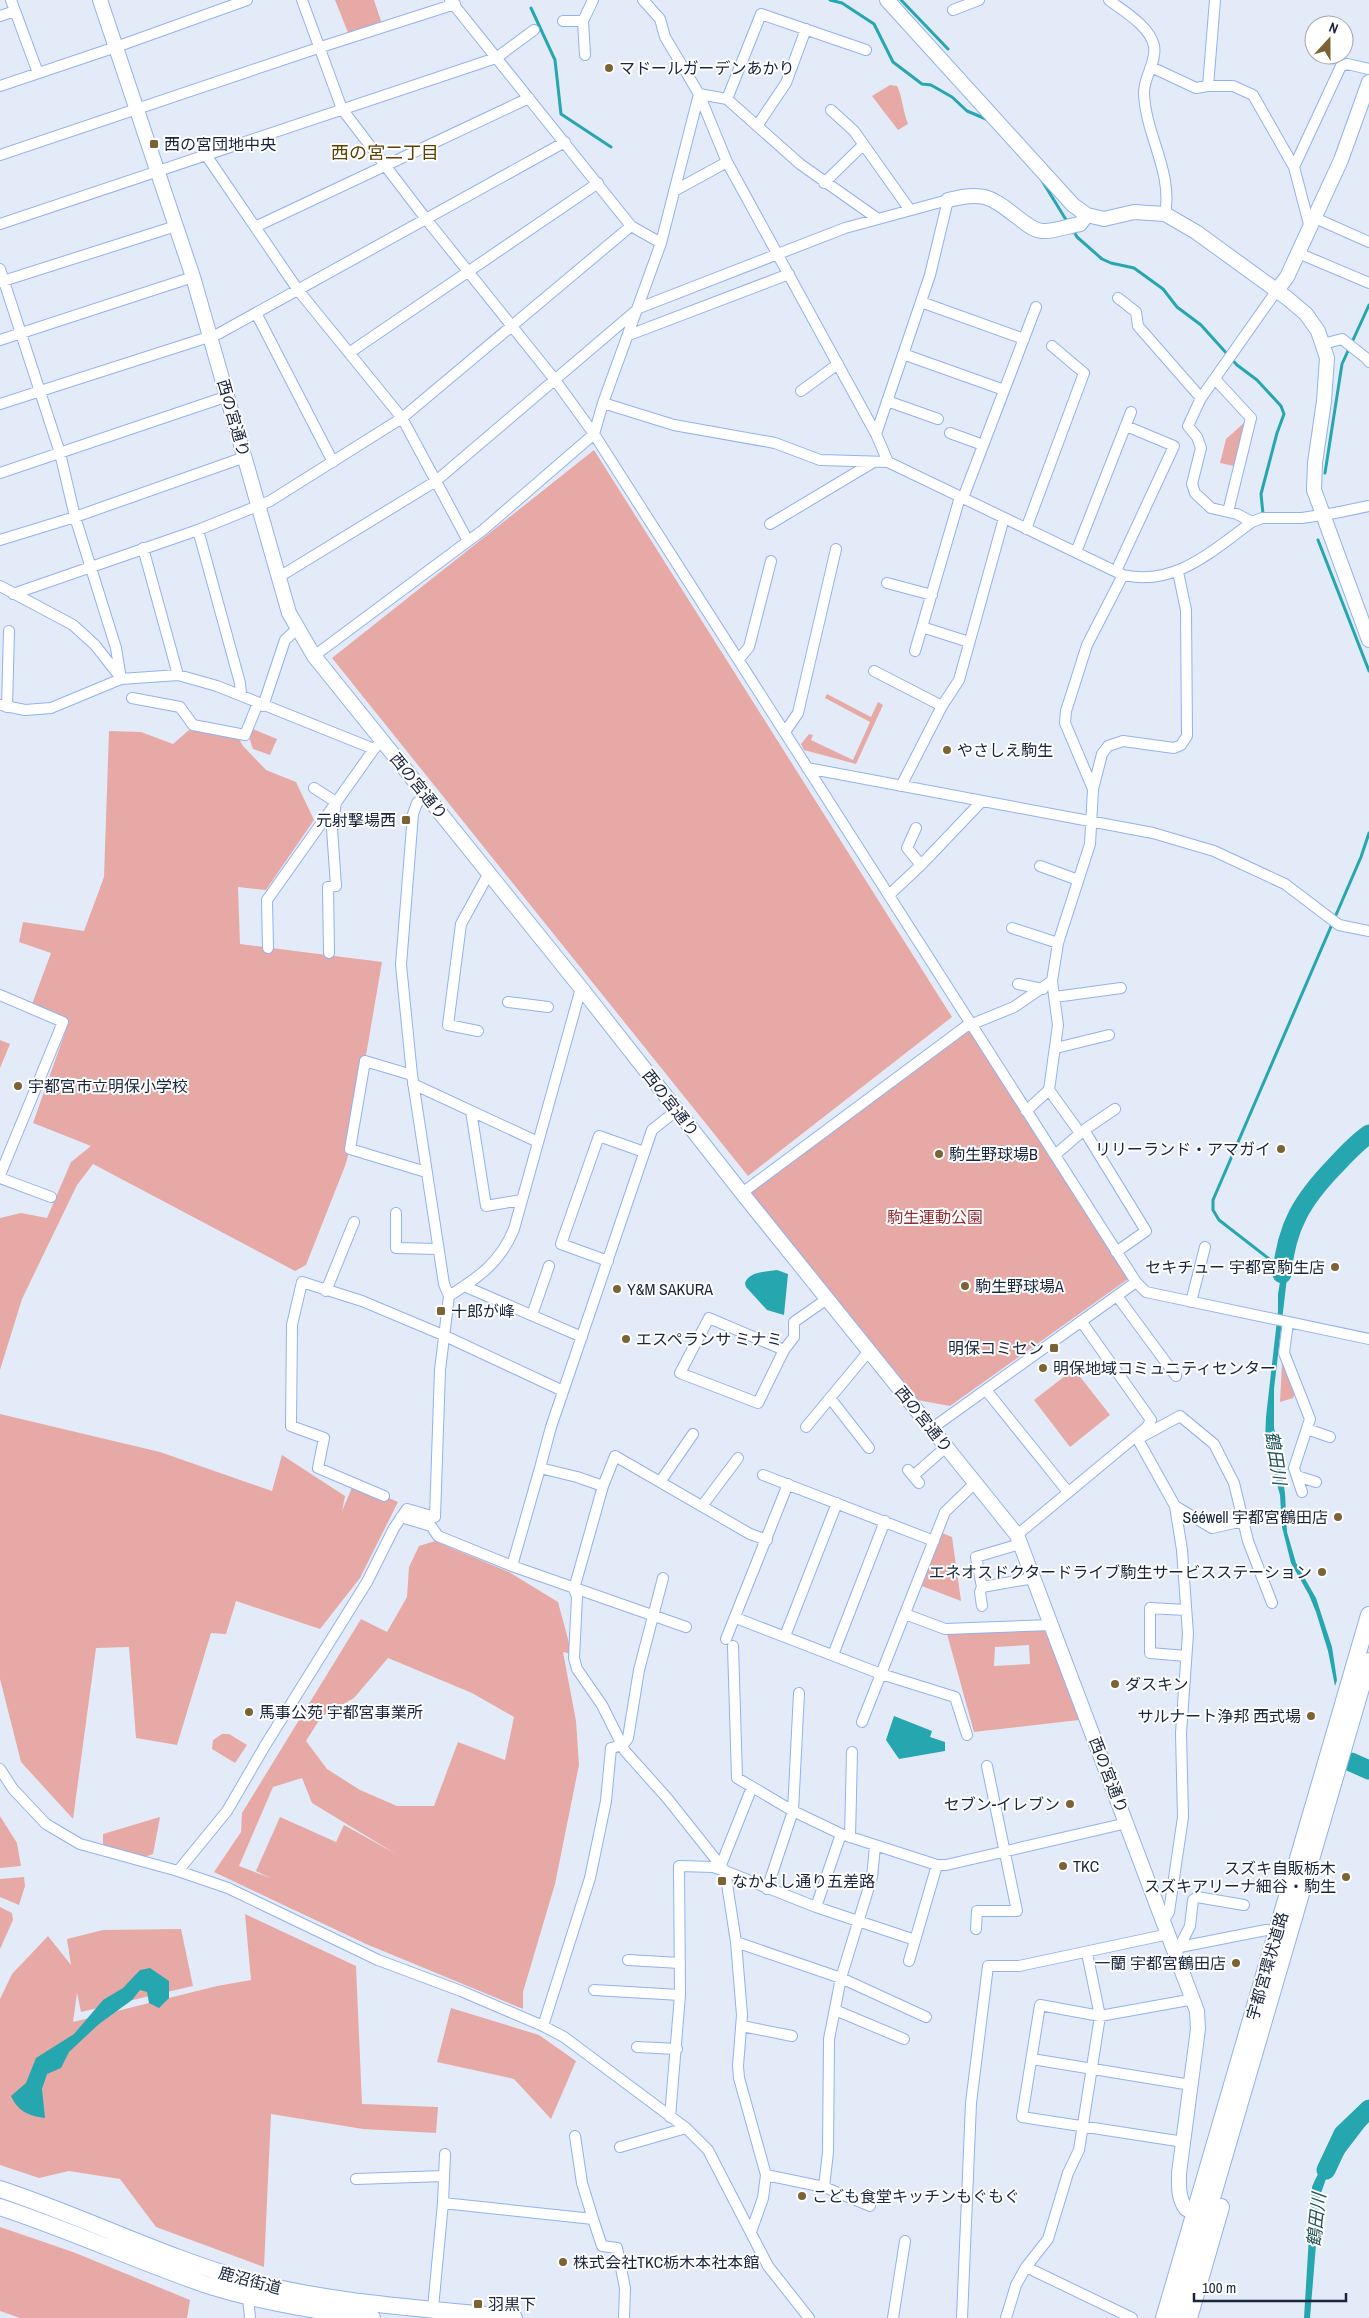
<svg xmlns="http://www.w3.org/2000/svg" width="1369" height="2318" viewBox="0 0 1369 2318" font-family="'Archivo Narrow','Noto Sans JP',sans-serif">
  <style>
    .green { fill: #e7a9a6; fill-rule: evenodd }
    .water { fill: #26a6af }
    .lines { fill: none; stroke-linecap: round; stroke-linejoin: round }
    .stream { stroke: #26a6af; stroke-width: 3 }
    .river { stroke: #26a6af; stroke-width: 19 }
    .street-casing { stroke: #90b2ef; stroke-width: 12 }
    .secondary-casing { stroke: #90b2ef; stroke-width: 16 }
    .primary-casing { stroke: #90b2ef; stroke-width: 18 }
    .street { stroke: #fff; stroke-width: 10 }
    .secondary { stroke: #fff; stroke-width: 14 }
    .primary { stroke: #fff; stroke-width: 16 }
    .poi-dot { fill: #7c6334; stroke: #fff; stroke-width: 2 }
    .labels { text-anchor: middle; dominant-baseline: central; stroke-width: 4; stroke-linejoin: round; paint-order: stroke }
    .poi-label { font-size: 16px; fill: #18253d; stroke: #fff; text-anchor: start }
    .street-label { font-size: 16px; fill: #18253d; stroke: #fff }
    .park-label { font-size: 16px; fill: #912c31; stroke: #fff }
    .neighbourhood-label { font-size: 18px; fill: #5c4103; stroke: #fff }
    .water-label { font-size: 18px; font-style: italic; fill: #24565a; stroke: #fff }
  </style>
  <rect width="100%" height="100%" fill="#e4ebf8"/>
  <path class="green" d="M335,0H374L382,24L349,35Z
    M890,85L897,86C902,95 903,112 908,124L898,130L872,96Z
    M1245,422L1234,466L1220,463L1226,439Z
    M594,450L952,1017L748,1176L332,658Z
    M827,694L871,717L878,702L883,705L856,764L804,750L801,744L809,734L813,735L811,740L853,760L870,722L825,698Z
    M253,729L277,739L270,755L253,749L249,737Z
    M189,730L237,735L243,746L266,770L296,782L314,820L266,890L238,887L240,944L382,962L350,1149L345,1166L306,1265L295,1271L93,1164L77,1185L22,1299L0,1370V1218L21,1213L47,1218L71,1162L91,1146L33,1123L69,1021L32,1004L51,953L19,942L23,922L84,931L104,877L109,731L141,732L173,744Z
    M967,1029H970L1128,1279L950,1406L917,1400L750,1193Z
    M0,1040L10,1044L0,1068Z
    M1282,1363L1295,1393L1293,1398L1280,1402Z
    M1074,1369L1110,1415L1070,1447L1034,1400Z
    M0,1414L160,1452L272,1491L282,1455L345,1496L342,1511L354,1483L398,1502L360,1578L320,1629L236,1601L226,1634L211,1633L177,1745L136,1738L129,1647L96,1648L73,1819L21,1762L0,1679Z
    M942,1533L952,1537L961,1601L922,1586Z
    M435,1541L509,1572L558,1602L572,1654L563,1652L576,1721L579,1765L555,1884L523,1992V2009L366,1944L214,1872L241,1832L242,1813L361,1619L387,1632L407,1597L409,1567L419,1546ZM388,1658L472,1693L514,1717L505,1760L458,1742L434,1806H397L360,1790L327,1769L306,1741L321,1717L354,1698ZM302,1778L312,1803L396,1854L344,1825L336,1842L280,1817L256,1871L270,1878L239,1866L273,1787Z
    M1046,1628L1079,1720L974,1732L947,1634ZM1029,1645L1030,1664L994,1666L995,1647Z
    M222,1734H229L247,1745L235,1763L212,1749L213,1740Z
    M0,1816L17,1843L21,1866L0,1868Z
    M160,1817L153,1854L144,1857L103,1846V1834Z
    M24,1877L25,1886L19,1905L0,1897V1879Z
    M0,1907L12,1913L13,1920L0,1949Z
    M245,1914L356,1966L362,2104L438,2107L436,2133L363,2129L271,2114L264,2267L156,2227L120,2179L69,2171L39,2178L0,2165V1999L12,1974L48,1936L71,1965L67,1939L103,1930L181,1929L193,1986L81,2012L77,1993L73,2022L217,1986L251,1980Z
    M451,2008L539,2035L576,2061L551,2119L514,2079L437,2062Z
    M0,2227L73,2252L190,2300L187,2318H20L0,2311Z"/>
  <path class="water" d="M1369,1129V1137L1303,1209L1297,1222L1292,1235L1274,1389V1427L1285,1493L1287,1532L1296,1563L1316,1598L1332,1647L1337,1680L1335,1686L1328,1651L1316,1612L1309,1595L1291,1563L1282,1527L1280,1495L1265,1441L1266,1417L1278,1311V1294L1290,1223L1302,1201Z
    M777,1270L788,1274L784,1315L767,1310L746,1287L745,1283C749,1271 766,1272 777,1270Z
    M894,1716L932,1731L930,1737L945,1742V1751L899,1759L886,1740Z
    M1355,1757L1369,1766V1773L1353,1767Z
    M150,1968L169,1981V1998L159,2008L149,2003L147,1992L140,1990L132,2000L99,2024L69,2052L61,2068L47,2074L42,2089L45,2118C28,2116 18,2111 11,2096L26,2083L36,2058L74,2034L103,2000L123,1988L140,1970Z
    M1369,2111V2121L1327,2176L1320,2196L1310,2318H1304L1312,2187C1324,2158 1347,2134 1369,2111Z"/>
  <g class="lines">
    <path class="stream" d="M830,0L842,3L874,24L893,62L922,84L931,85L952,97L967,111L986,119
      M901,0L948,49
      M531,8L555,60L561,114L611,147
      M1041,179L1068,223
      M1073,230L1077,237L1102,259L1111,263L1134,268L1163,289L1177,307L1201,325L1237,365L1257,380L1281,406L1284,414L1277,433L1261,494L1263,514H1265
      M1325,473L1342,364L1369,305
      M1318,540L1369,671
      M1282,1269L1219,1220L1213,1210V1200L1361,857L1369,833"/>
    <path class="river" d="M1282,1274C1286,1227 1302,1200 1335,1166C1346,1154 1356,1143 1369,1134
      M1351,1762L1369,1770
      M1326,2170L1343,2134L1369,2109"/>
    <g class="street-casing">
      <path id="street" d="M11,0L38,73
        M302,0L342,109L426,219L555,380L594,434L1136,1282L1146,1292L1369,1339
        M450,0L631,226L661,243
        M1109,0C1123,11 1150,26 1154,46C1157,62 1143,78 1144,94C1146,136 1173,172 1165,214
        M953,10L979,0
        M0,16L15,11
        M563,21H583
        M585,55L583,21L593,0
        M1151,67L1196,88L1208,86H1233L1253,95L1294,167L1310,228
        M0,86L116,47L247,0
        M1208,86L1215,0
        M699,94L727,162L876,434L888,462
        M699,94L727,99L800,164L878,219
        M727,99L761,14L866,50
        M831,110L854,131L910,210
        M757,126L786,83L806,29
        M0,155L321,47L455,4
        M206,155L298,290L402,418L468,541
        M1294,167L1341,66L1347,64L1369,69
        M824,183L863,145
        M674,191L727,162
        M1315,218L1369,242
        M0,224L496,58L534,30
        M255,227L529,98
        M1298,253L1369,283
        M0,269L60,453L75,517L116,648L121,679
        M0,282L176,226
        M1118,298L1136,312L1138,326L1201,398
        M921,302L1024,339
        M256,313L333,462
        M629,335L789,274
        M0,340L193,277
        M1323,344L1342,339L1366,358L1369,362
        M349,353L598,183
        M903,354L1004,390
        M1215,379L1251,418L1228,512
        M801,391L838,364
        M887,401L938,419
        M603,403L674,425L775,443L820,460L888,462L1123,575C1175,587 1213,550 1252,522L1262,518H1302L1335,513L1369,506
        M0,404L218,334L565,142
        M950,433L983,445
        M0,473L228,396
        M963,498L1036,307
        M1252,522L1237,514L1211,508L1195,493L1192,484L1201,448L1197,437L1188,426L1201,398L1277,290
        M770,524L872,463
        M1026,529L1084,373L1052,346
        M198,530L240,683L241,695
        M0,540L75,517L245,457
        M143,548L178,675
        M1076,552L1131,412
        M1116,571L1174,446L1126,426
        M279,577L436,481L639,308L845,228L948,200L930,275L876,434
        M887,583L932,595
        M0,586L73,625L95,645L121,678
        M13,594L198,530L270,501L402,418L631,226
        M922,627L969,642
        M915,651L960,497
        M314,656L483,530L594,434L603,403L661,243L699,94L665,37L660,19L643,0
        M739,659L749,647L771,561
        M874,671L942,706
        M132,698L180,707L193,725L245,735L258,703
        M0,705L25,710L51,708L121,679L178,675L217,686L374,749L382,741
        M263,706L285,640L297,629
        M7,707L9,631
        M785,732L798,713L836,549
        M807,768L1153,833L1214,851L1285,884L1339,925L1369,931
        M901,786L942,706L959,680L1004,518
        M314,788L336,802L332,829L336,886L328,887L329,953
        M1093,789L1065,723L1066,711L1087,645L1123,575
        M916,828L907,848L921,865
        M1040,866L1078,880
        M889,895L921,865L982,801
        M1012,928L1058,943
        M268,948L267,900L374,749
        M1018,984L1043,989
        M0,995L63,1022L0,1175
        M1055,997L1121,988
        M508,1002L548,1007
        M478,1031L448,1025L461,924L489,873
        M1056,1048L1109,1035
        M412,1075L365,1061L350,1149L426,1172
        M413,1084L538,1142
        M1049,1090L1080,1133
        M677,1110L652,1130L551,1427L540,1468L577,1477L603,1486L574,1589L577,1597L574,1658L577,1669L602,1705L625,1751L667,1798L725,1871L736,1942L742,2015L738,2066L739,2078L766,2175L763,2198L751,2232
        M471,1111L486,1206L521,1200
        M1026,1111L1049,1090L1058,1025L1052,981
        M1084,1130L1146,1231L1116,1252
        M1055,1155L1084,1130L1115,1109
        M0,1178L51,1197
        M742,1193L965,1027L1014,1007L1052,981L1058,943L1090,844L1093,789L1102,754L1108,746L1123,741L1174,748L1181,745L1187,736L1186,610L1178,572
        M396,1213V1248L438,1249
        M608,1261L561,1244L599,1136L644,1152
        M464,1286L582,1337
        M326,1291L354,1222
        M449,1296C479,1277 500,1263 514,1229L581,988
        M1117,1296L1176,1376
        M1191,1302L1205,1247
        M532,1315L549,1266
        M1288,1322L1284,1353L1310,1419L1294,1468L1302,1492
        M784,1350L758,1403L680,1373L709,1318L784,1350L794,1337V1322L827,1299
        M986,1390L1068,1492
        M830,1398L869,1448
        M806,1427L869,1351
        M931,1429L1136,1282
        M1307,1429L1330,1437
        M1136,1436L1175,1506L1182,1550L1188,1634L1181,1733L1183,1817L1169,1912L1164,1920
        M1143,1436L1180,1416L1214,1444L1234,1483L1248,1541L1272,1603
        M908,1470L919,1483
        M763,1475L934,1541
        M913,1476L946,1447
        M1297,1476L1316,1482
        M660,1482L693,1434
        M603,1486L615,1456L750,1534L767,1540
        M384,1496L318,1468L324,1438L291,1426L292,1325L302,1282L362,1301L443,1335L563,1391
        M702,1506L738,1458
        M1175,1506L1212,1528L1243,1521
        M401,1517L431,1526L438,1536L512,1566L686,1627
        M1017,1535L1147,1427L1151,1420L1081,1321
        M1020,1544L976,1557L982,1587L1034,1578
        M512,1566L540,1468
        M982,1587L980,1592L982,1606
        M905,1614L945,1629L1052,1625
        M736,1618L881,1674L955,1697L967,1735
        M785,1636L837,1503
        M726,1639L788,1484
        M733,1646L737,1778L793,1811L841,1834L937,1865H946L1127,1823
        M833,1655L885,1521
        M1186,1656L1150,1653V1608L1186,1610
        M862,1722L945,1512L975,1483
        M0,1769L13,1789L46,1824L80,1844L178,1871L228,1888L378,1960L461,1991L543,2026L564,2037L686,2128L708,2150L768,2266L809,2318
        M850,1837L852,1752
        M721,1865L752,1787
        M178,1871L227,1811L266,1744L367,1582L394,1528L407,1509L435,1517L440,1370L449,1296L444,1284L412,1075L401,965L413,814L417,803L426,795
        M767,1889L793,1811L799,1693
        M816,1907L841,1834
        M976,1929L977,1911H1017L987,1766
        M736,1942L841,1978L926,2017
        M1175,1948L1266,1930L1282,1932
        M1179,1948L1190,1926L1193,1900L1197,1897L1244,1905
        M628,1960L680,1963
        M909,1961L937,1865
        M594,1990L680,1995
        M835,2010L904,2039
        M543,2026L590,1878L606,1801L611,1748L623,1745L628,1738L639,1670L663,1578
        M742,2026L792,2036
        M637,2047L677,2049
        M1032,2059L1191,2085
        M670,2117L680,1995L679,1866L713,1867L725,1871L816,1907L915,1940
        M575,2136L582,2183L593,2219
        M1184,2142L1022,2117L1040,2005L1100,2016L1194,1999
        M620,2147L686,2128
        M766,2175L824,2187L870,2206
        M356,2179L444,2176
        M824,2187L828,2152L829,2039L841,1978L872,1877L875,1846
        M443,2203L445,2154
        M1026,2267L1132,2318
        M248,2297L250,2318
        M433,2308L443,2203L593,2219L602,2246L617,2248L625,2288L624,2318
        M893,2318L905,2241
        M962,2318L971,2103L988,1966H1019L1169,1934
        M1006,2318L1016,2285L1026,2267L1048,2239L1068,2173L1079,2150L1100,2016L1087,1953"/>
    </g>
    <g class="secondary-casing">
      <path id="secondary" d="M100,0L193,277L289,613L314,656L581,988L742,1193L1017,1535L1197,2011L1198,2029L1179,2173C1179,2187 1178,2198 1186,2209
        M887,0L1073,205L1087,215L1104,219L1134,212L1165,214L1196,232L1287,298L1306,314L1318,331L1327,358L1324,401L1315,463L1314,490L1369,640
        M948,200C986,190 992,198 1021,220C1028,225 1033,230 1042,231C1053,232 1068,226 1080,224L1087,215
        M1277,290L1287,277L1341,160L1369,82"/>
    </g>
    <g class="primary-casing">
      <path id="primary" d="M0,2189C85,2217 165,2258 252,2282C336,2304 427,2308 514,2318
        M0,2207C70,2230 137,2261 207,2285C260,2302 316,2311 372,2318
        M1164,2318L1369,1615
        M1177,2318L1369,1661
        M1189,2318L1221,2207"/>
    </g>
    <use href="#street" class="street"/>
    <use href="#secondary" class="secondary"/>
    <use href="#primary" class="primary"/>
  </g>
  <g class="poi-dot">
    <circle cx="609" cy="68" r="5"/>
    <rect x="149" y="139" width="10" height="10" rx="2.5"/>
    <circle cx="947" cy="750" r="5"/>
    <rect x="401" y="815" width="10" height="10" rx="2.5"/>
    <circle cx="18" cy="1086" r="5"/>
    <circle cx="1281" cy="1149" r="5"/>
    <circle cx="939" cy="1154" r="5"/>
    <circle cx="1335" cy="1267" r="5"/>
    <circle cx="965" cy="1286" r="5"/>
    <circle cx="617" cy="1289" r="5"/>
    <rect x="436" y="1306" width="10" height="10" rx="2.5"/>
    <circle cx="626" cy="1339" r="5"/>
    <rect x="1049" y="1343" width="10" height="10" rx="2.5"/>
    <circle cx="1043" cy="1368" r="5"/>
    <circle cx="1338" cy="1517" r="5"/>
    <circle cx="1322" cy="1572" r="5"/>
    <circle cx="1115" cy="1684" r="5"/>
    <circle cx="249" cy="1712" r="5"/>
    <circle cx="1311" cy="1716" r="5"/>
    <circle cx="1070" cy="1804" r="5"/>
    <circle cx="1063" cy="1866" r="5"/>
    <circle cx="1346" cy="1877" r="5"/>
    <rect x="717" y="1876" width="10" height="10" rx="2.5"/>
    <circle cx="1236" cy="1963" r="5"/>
    <circle cx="802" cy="2196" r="5"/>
    <circle cx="563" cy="2262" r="5"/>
    <rect x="473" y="2299" width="10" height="10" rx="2.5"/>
  </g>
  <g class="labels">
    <g class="poi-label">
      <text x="619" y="68">マドールガーデンあかり</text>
      <text x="164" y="144">西の宮団地中央</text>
      <text x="957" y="750">やさしえ駒生</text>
      <text x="396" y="820" text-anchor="end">元射撃場西</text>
      <text x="28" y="1086">宇都宮市立明保小学校</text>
      <text x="1271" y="1149" text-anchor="end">リリーランド・アマガイ</text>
      <text x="949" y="1154">駒生野球場B</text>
      <text x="1325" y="1267" text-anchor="end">セキチュー 宇都宮駒生店</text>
      <text x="975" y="1286">駒生野球場A</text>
      <text x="627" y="1289">Y&amp;M SAKURA</text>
      <text x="451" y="1311">十郎が峰</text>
      <text x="636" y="1339">エスペランサ ミナミ</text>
      <text x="1044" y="1348" text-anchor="end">明保コミセン</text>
      <text x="1053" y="1368">明保地域コミュニティセンター</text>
      <text x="1328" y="1517" text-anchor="end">Sééwell 宇都宮鶴田店</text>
      <text x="1312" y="1572" text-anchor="end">エネオスドクタードライブ駒生サービスステーション</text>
      <text x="1125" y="1684">ダスキン</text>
      <text x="259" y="1712">馬事公苑 宇都宮事業所</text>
      <text x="1301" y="1716" text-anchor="end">サルナート浄邦 西式場</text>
      <text x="1060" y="1804" text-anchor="end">セブン-イレブン</text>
      <text x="1073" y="1866">TKC</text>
      <text x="1336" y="1868" text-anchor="end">スズキ自販栃木<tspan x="1336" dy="18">スズキアリーナ細谷・駒生</tspan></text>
      <text x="732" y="1881">なかよし通り五差路</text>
      <text x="1226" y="1963" text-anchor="end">一蘭 宇都宮鶴田店</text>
      <text x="812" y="2196">こども食堂キッチンもぐもぐ</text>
      <text x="573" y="2262">株式会社TKC栃木本社本館</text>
      <text x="488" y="2304">羽黒下</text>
    </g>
    <g class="street-label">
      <text transform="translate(234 418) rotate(74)">西の宮通り</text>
      <text transform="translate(419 786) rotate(51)">西の宮通り</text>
      <text transform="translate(671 1103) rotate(52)">西の宮通り</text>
      <text transform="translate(924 1419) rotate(51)">西の宮通り</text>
      <text transform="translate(1109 1775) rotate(69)">西の宮通り</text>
      <text transform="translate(1267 1966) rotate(-74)">宇都宮環状道路</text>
      <text transform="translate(250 2280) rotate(15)">鹿沼街道</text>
    </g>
    <g class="park-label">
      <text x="935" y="1217">駒生運動公園</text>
    </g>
    <g class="neighbourhood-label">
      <text x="385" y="152">西の宮二丁目</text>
    </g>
    <g class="water-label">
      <text transform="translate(1276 1458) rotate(81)">鶴田川</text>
      <text transform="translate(1316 2220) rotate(-84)">鶴田川</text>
    </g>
  </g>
  <g transform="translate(1329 40) rotate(21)"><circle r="24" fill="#ffffff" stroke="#a3a8b1"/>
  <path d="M0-4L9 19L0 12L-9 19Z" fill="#7c6334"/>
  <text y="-8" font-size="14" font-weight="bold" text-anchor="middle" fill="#18253d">N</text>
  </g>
  <path d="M1194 2293v8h152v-8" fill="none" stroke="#18253d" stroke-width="2.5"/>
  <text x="1202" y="2293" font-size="15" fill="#18253d" stroke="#ffffff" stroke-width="4" paint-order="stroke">100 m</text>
</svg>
